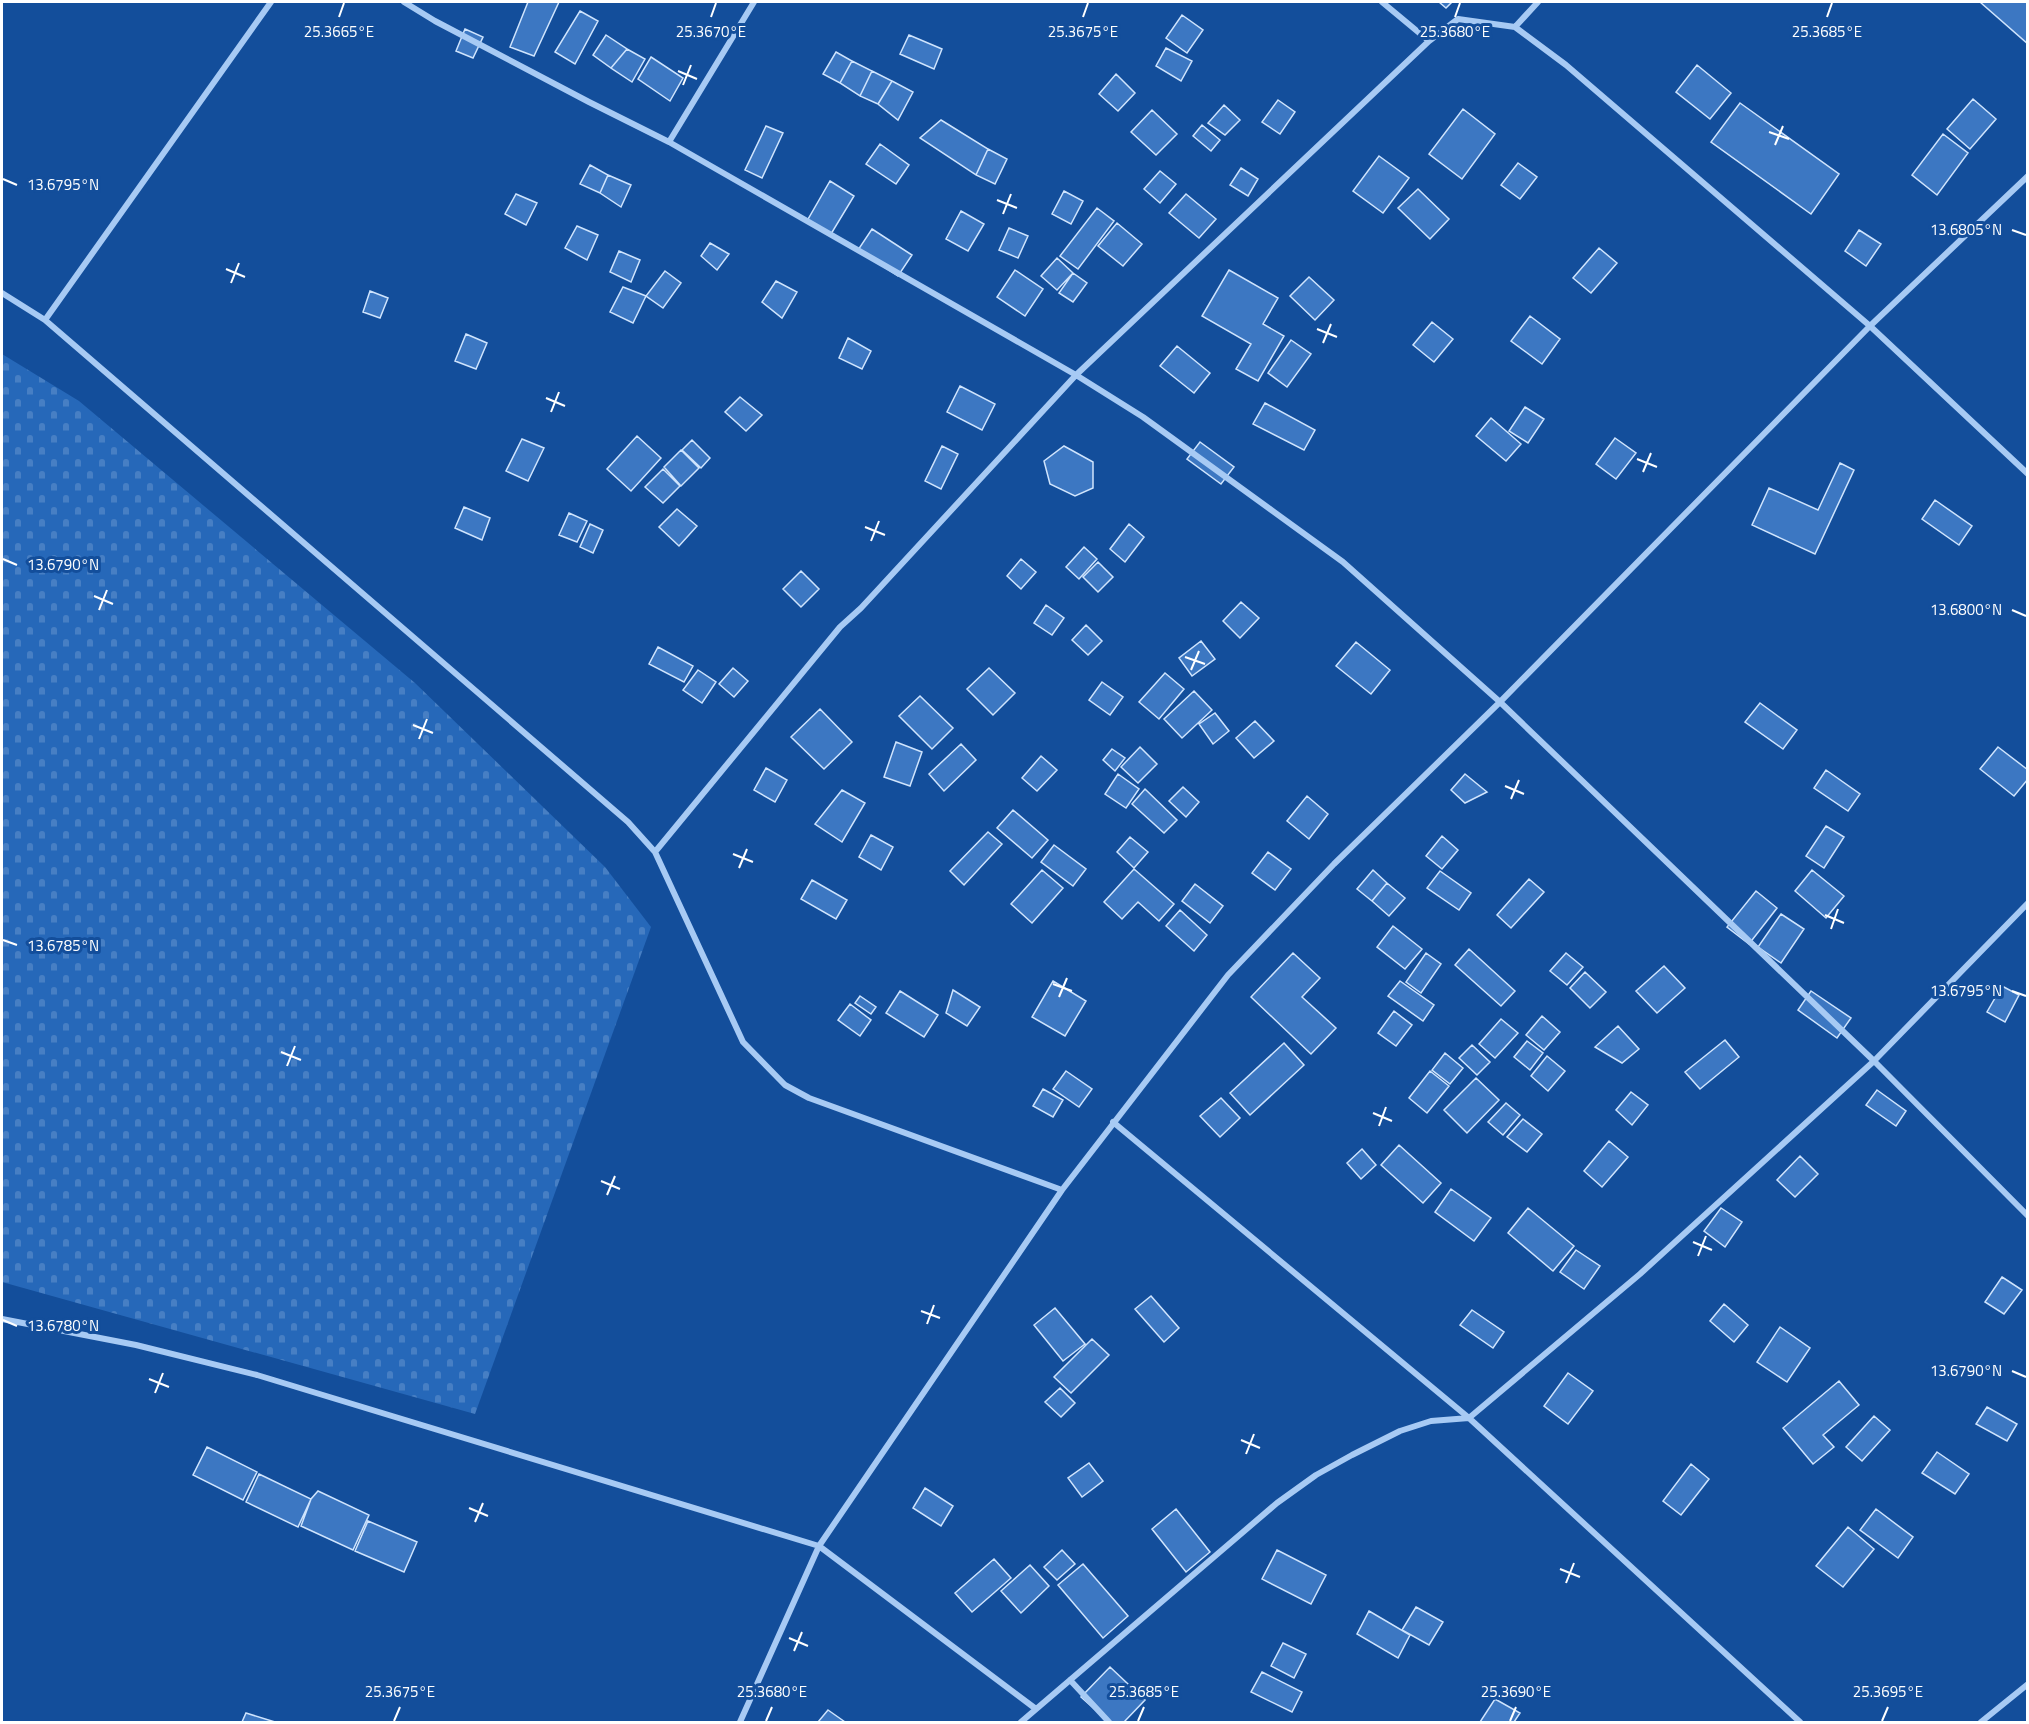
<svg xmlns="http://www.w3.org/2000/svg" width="2029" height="1724" viewBox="0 0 2029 1724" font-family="'Titillium Web',sans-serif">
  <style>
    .cemetery { fill: url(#cemetery-stones) }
    .building { fill: #3c77c2; stroke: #cfe4fd; stroke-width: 1.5 }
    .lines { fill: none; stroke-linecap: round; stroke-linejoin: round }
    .minor { stroke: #a7caf4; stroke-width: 6 }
    .ticks { fill: none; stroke: #fff; stroke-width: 2 }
    .ticks-label { font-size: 15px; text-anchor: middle; fill: #fff; stroke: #134e9b; stroke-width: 6; stroke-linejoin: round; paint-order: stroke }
  </style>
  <defs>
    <pattern id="cemetery-stones" width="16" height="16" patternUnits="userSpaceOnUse" patternTransform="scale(1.5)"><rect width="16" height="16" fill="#2668b9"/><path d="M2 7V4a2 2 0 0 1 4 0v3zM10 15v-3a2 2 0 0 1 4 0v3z" fill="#477fc4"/></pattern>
  </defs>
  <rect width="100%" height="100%" fill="#134e9b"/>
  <path class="cemetery" d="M2,354L79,401L415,683L605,867L651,927L475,1414L2,1282Z"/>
  <path class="building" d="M528,2H559L534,56L510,47Z
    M1439,2H1452L1446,8Z
    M1980,2H2028V44Z
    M580,11L598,21L575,64L555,52Z
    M1182,15L1203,30L1187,53L1166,38Z
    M465,29L483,37L473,58L456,51Z
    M606,35L627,49L611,68L593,55Z
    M909,35L942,49L934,69L900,54Z
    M1166,48L1192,61L1181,81L1156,66Z
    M627,49L645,59L632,82L611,68Z
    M836,52L852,61L840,83L823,74Z
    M651,57L683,78L670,101L638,79Z
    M852,61L872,71L860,96L840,83Z
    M1697,65L1731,93L1710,119L1676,92Z
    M872,71L892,81L878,104L860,96Z
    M1116,74L1135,93L1118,111L1099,94Z
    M892,81L913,92L898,120L878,104Z
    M1973,99L1996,119L1970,149L1947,129Z
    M1278,100L1295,112L1280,134L1262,122Z
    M1740,103L1839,174L1811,214L1711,142Z
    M1224,105L1240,120L1225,135L1208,123Z
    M1463,109L1495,134L1462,179L1429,154Z
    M1152,110L1177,134L1156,155L1131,132Z
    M941,120L988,149L976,175L920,138Z
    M1202,125L1220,140L1211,151L1193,136Z
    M766,126L783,133L762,178L745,170Z
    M1943,134L1968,153L1937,195L1912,175Z
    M880,144L909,165L896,184L866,164Z
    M988,149L1007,159L995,184L976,175Z
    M1379,156L1409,178L1383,213L1353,191Z
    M1518,163L1537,177L1520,199L1501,185Z
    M590,165L608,175L600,193L580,184Z
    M1241,168L1258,179L1248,196L1230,185Z
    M1160,171L1176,184L1160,203L1144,189Z
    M608,175L631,185L621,207L600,193Z
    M830,181L854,196L831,234L807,221Z
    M1418,189L1449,219L1430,239L1398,208Z
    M1064,191L1083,201L1071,224L1052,214Z
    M516,194L537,203L526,225L505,214Z
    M1186,194L1216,219L1199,238L1169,213Z
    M1097,208L1114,221L1078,269L1060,256Z
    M961,211L984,224L968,251L946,239Z
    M1117,223L1142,244L1123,266L1098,246Z
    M577,226L598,235L587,260L565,248Z
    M1009,228L1028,236L1018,258L999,250Z
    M872,229L912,255L898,276L858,250Z
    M1859,230L1881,244L1866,266L1845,251Z
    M710,243L729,254L717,270L701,256Z
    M1599,248L1617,263L1591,293L1573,278Z
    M619,251L640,260L631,282L610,272Z
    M1057,258L1073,273L1057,290L1041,276Z
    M1015,270L1043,289L1025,316L997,297Z
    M1229,270L1278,298L1263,324L1284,336L1258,381L1236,369L1251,344L1202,316Z
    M665,271L681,283L663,308L646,296Z
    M1073,273L1087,283L1073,302L1059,293Z
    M1309,277L1334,300L1315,320L1290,296Z
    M776,281L797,292L782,318L762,302Z
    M623,287L646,296L633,323L610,312Z
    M370,291L388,298L380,318L363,312Z
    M1530,316L1560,339L1542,364L1511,341Z
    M1432,322L1453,339L1434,362L1413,345Z
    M466,334L487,343L476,369L455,361Z
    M848,338L871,351L862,369L839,358Z
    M1291,340L1311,354L1287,387L1268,373Z
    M1177,346L1210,373L1194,393L1160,366Z
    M960,386L995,404L982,430L947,412Z
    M740,397L762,415L746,431L725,412Z
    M1265,403L1315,430L1304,450L1253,424Z
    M1525,407L1544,419L1528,443L1509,431Z
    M1491,418L1521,444L1506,461L1476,436Z
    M637,436L661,458L631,491L607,469Z
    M1615,438L1636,453L1616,479L1596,464Z
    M522,439L544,448L528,481L506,471Z
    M692,440L710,458L701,468L682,450Z
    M1200,442L1234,467L1221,484L1187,459Z
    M942,446L958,454L941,489L925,481Z
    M1064,446L1093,462V488L1075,496L1050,484L1044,461Z
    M681,450L699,468L681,486L664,467Z
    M1840,463L1854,470L1815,554L1752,525L1769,488L1818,510Z
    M663,469L680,486L663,503L645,487Z
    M1935,500L1972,526L1959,545L1922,519Z
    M464,507L490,518L482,540L455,528Z
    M677,509L697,526L679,546L659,527Z
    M569,513L587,521L577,542L559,535Z
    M590,524L603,530L593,553L580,547Z
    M1129,524L1144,537L1125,562L1110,549Z
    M1084,547L1097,559L1079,579L1066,567Z
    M1021,559L1036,572L1021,589L1007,576Z
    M1098,562L1113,577L1098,592L1083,577Z
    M801,571L819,589L801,607L783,589Z
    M1241,602L1259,618L1240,638L1223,621Z
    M1046,605L1064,618L1052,635L1034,623Z
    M1086,625L1102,641L1088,655L1072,640Z
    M1201,641L1215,659L1192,676L1179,658Z
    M1356,642L1390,670L1371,694L1336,666Z
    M658,647L693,666L684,682L649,664Z
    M733,668L748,681L734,697L719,684Z
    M989,668L1015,693L993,715L967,689Z
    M698,670L716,682L702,703L683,690Z
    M1165,673L1184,689L1159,719L1139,702Z
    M1102,682L1123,697L1110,715L1089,700Z
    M1194,691L1212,710L1182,738L1164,719Z
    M920,696L953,728L932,749L899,716Z
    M1760,703L1797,730L1783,749L1745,722Z
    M820,709L852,742L824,769L791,737Z
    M1215,713L1229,731L1213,744L1199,724Z
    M1255,721L1274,741L1254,758L1236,738Z
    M896,742L922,752L910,786L884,777Z
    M961,744L976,760L944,791L929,774Z
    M1140,747L1157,764L1138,783L1121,767Z
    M1998,747L2028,770V779L2014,796L1980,769Z
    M1112,749L1125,758L1115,771L1103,760Z
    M1041,756L1057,770L1037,791L1022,778Z
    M766,768L787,780L775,802L754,790Z
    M1826,770L1860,794L1848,811L1814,788Z
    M1118,774L1139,789L1126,808L1105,794Z
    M1465,774L1487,792L1465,803L1451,790Z
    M1183,787L1199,802L1186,817L1169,801Z
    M1145,789L1177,820L1164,833L1132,804Z
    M842,790L865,803L842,842L815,824Z
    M1307,796L1328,814L1309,839L1287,821Z
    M1013,810L1048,840L1032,858L997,828Z
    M1826,826L1844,837L1824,868L1806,856Z
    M988,832L1002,844L964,885L950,871Z
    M871,835L893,847L881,870L859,857Z
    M1442,836L1458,850L1442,869L1426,856Z
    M1130,837L1148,852L1134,868L1117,852Z
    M1054,845L1086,869L1073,886L1041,862Z
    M1268,852L1291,869L1275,890L1252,873Z
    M1134,869L1174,904L1159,921L1138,902L1122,919L1104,902Z
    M1042,870L1063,888L1032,923L1011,904Z
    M1373,870L1387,883L1372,901L1357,889Z
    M1812,870L1844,896L1826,918L1795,891Z
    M1440,871L1471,893L1459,910L1427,888Z
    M1529,879L1544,892L1511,928L1497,915Z
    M812,880L847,900L836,919L801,899Z
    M1387,883L1405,898L1389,916L1372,901Z
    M1195,884L1223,906L1210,923L1182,901Z
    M1756,891L1777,908L1749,944L1727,927Z
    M1180,910L1207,935L1194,951L1166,926Z
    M1781,914L1804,929L1781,963L1758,947Z
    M1393,926L1422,949L1405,969L1377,947Z
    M1469,949L1515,991L1501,1006L1455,965Z
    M1293,953L1320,978L1302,997L1336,1028L1311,1054L1251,997Z
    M1426,953L1441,964L1421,993L1406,982Z
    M1566,953L1583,967L1567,985L1550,971Z
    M1664,966L1685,988L1657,1013L1636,991Z
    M1585,972L1606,992L1590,1008L1570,988Z
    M1053,981L1086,1001L1065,1036L1032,1017Z
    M1400,981L1434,1005L1423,1021L1388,996Z
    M2002,986L2019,995L2005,1022L1987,1012Z
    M953,990L980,1007L967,1026L946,1013Z
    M900,991L938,1015L924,1037L886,1013Z
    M1811,991L1851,1018L1837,1038L1798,1010Z
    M860,996L876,1007L871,1014L855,1003Z
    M850,1004L871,1020L860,1036L838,1020Z
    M1394,1011L1412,1025L1396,1046L1378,1033Z
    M1542,1016L1560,1032L1544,1050L1526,1035Z
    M1501,1019L1518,1033L1495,1058L1479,1044Z
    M1618,1026L1639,1049L1622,1063L1595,1047Z
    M1725,1040L1739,1057L1700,1089L1685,1072Z
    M1527,1041L1543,1053L1530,1070L1514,1057Z
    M1284,1043L1304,1065L1250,1115L1230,1093Z
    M1472,1045L1490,1062L1477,1075L1459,1058Z
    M1445,1053L1463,1068L1450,1084L1432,1070Z
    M1547,1056L1565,1071L1548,1091L1531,1076Z
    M1066,1071L1092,1089L1079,1107L1053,1089Z
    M1430,1071L1449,1086L1427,1113L1409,1098Z
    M1476,1078L1499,1100L1467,1133L1444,1110Z
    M1043,1089L1063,1100L1053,1117L1033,1106Z
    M1877,1090L1906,1111L1896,1126L1866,1105Z
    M1631,1092L1648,1105L1632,1125L1616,1110Z
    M1221,1098L1240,1118L1220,1137L1200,1116Z
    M1506,1103L1520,1115L1503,1135L1488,1122Z
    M1523,1119L1542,1134L1527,1152L1507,1137Z
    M1609,1141L1628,1157L1602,1187L1584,1171Z
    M1399,1145L1441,1183L1423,1203L1381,1165Z
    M1362,1149L1376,1165L1361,1179L1347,1163Z
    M1800,1156L1818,1174L1795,1197L1777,1180Z
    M1451,1189L1491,1218L1474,1241L1435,1212Z
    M1528,1208L1574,1246L1553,1271L1508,1233Z
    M1721,1208L1742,1222L1725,1247L1704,1231Z
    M1576,1250L1600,1266L1584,1289L1560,1272Z
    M2002,1277L2022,1290L2004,1314L1985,1302Z
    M1151,1296L1179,1328L1164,1342L1135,1309Z
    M1724,1304L1748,1325L1734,1342L1710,1321Z
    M1055,1308L1085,1344L1063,1361L1034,1325Z
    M1472,1310L1504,1332L1493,1348L1460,1325Z
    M1780,1327L1810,1348L1787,1382L1757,1362Z
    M1092,1339L1109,1355L1071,1393L1054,1377Z
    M1568,1373L1593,1391L1568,1424L1544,1406Z
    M1839,1381L1859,1405L1823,1435L1834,1447L1813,1464L1783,1428Z
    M1060,1388L1075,1403L1061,1417L1045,1402Z
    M1987,1407L2017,1424L2007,1441L1976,1424Z
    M1874,1416L1890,1430L1862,1461L1846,1447Z
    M207,1447L257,1472L243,1500L193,1475Z
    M1937,1452L1969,1474L1955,1494L1922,1473Z
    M1089,1463L1103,1481L1082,1497L1068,1478Z
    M1691,1464L1709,1479L1681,1515L1663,1501Z
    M259,1474L311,1499L298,1527L246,1502Z
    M925,1488L953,1506L941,1526L913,1508Z
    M318,1491L369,1515L353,1550L301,1526L311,1499Z
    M1176,1509L1210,1552L1186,1572L1152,1529Z
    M1876,1509L1913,1537L1898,1558L1860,1530Z
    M368,1521L417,1542L404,1572L355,1551Z
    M1848,1527L1874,1549L1843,1587L1816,1566Z
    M1062,1550L1075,1564L1057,1580L1044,1567Z
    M1277,1550L1326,1575L1311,1604L1262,1579Z
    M994,1559L1011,1578L972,1612L955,1593Z
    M1083,1564L1128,1616L1103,1638L1058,1585Z
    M1030,1565L1049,1586L1021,1613L1001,1591Z
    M1416,1607L1443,1622L1429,1645L1402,1630Z
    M1369,1611L1410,1635L1398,1658L1357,1634Z
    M1283,1643L1306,1654L1294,1678L1271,1666Z
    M1110,1667L1145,1700L1124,1722H1109L1081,1697Z
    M1262,1672L1302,1692L1292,1712L1251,1692Z
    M1495,1699L1520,1713L1514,1722H1480Z
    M828,1710L845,1722H818Z
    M246,1713L275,1722H242Z"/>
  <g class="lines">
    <path class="minor" d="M404,2L435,21L589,102L669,142L1076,375L1143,417L1343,562L1500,702L1874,1061L2028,1216
      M1382,2L1429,41
      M1515,27L1538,2
      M669,142L754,2
      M2,293L45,320L628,822L655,852L743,1042L785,1085L809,1098L1062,1190
      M45,320L271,2
      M655,852L840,627L861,608L1076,375L1429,41L1458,19L1515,27L1566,65L1870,326L2028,474
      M1113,1122L1469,1418L1800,1722
      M2,1319L136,1345L257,1375L819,1546L1036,1709
      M1070,1680L1109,1722
      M740,1722L819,1546L1062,1190L1228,975L1334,864L1500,702L1870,326L2028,176
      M1021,1722L1277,1503L1316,1475L1352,1455L1400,1431L1431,1421L1469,1418L1640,1274L1874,1061L2028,903
      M1981,1722L2028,1684"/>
  </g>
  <path class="ticks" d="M339,17L344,3M711,17L716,3M1083,17L1088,3M1455,17L1460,3M1827,17L1832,3M678,71L697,79M683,85L691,65M1769,132L1789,139M1775,145L1783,126M3,179L17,185M997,200L1017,208M1003,214L1011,194M2012,230L2026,235M226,269L245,277M231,283L239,263M1317,329L1337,337M1323,343L1331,324M546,398L565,406M551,412L559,392M1637,459L1657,467M1643,472L1651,453M865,527L885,535M871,541L879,521M3,559L17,565M94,596L113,604M99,610L107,590M2012,610L2026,616M1185,657L1205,664M1191,670L1199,651M413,725L433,733M419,739L427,719M1505,786L1524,794M1511,799L1519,780M733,854L753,862M739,868L747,849M1825,915L1844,923M1831,929L1838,909M3,940L17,945M1053,984L1072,991M2012,991L2026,996M1059,997L1067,978M281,1052L301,1060M287,1066L295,1046M1373,1113L1392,1121M1379,1126L1386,1107M601,1181L620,1189M607,1195L615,1176M1693,1242L1712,1250M1698,1256L1706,1236M921,1311L940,1318M3,1320L17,1326M927,1324L934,1305M2012,1371L2026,1377M149,1379L169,1387M155,1393L163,1373M1241,1440L1260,1448M1246,1454L1254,1434M469,1508L488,1516M475,1522L483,1503M1560,1569L1580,1577M1566,1583L1574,1563M789,1638L808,1646M794,1651L802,1632M394,1721L400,1707M766,1721L772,1707M1138,1721L1144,1707M1510,1721L1516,1707M1882,1721L1888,1707"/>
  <g class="ticks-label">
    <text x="339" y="37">25.3665°E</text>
    <text x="711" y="37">25.3670°E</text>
    <text x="1083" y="37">25.3675°E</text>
    <text x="1455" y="37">25.3680°E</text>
    <text x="1827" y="37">25.3685°E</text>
    <text x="63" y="190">13.6795°N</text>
    <text x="1966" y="235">13.6805°N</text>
    <text x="63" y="570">13.6790°N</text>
    <text x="1966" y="615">13.6800°N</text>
    <text x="63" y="951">13.6785°N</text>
    <text x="1966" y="996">13.6795°N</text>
    <text x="63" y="1331">13.6780°N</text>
    <text x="1966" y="1376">13.6790°N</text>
    <text x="400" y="1697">25.3675°E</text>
    <text x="772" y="1697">25.3680°E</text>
    <text x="1144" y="1697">25.3685°E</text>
    <text x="1516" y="1697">25.3690°E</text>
    <text x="1888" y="1697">25.3695°E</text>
  </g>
  <rect width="2029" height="1724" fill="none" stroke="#ffffff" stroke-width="6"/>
</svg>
